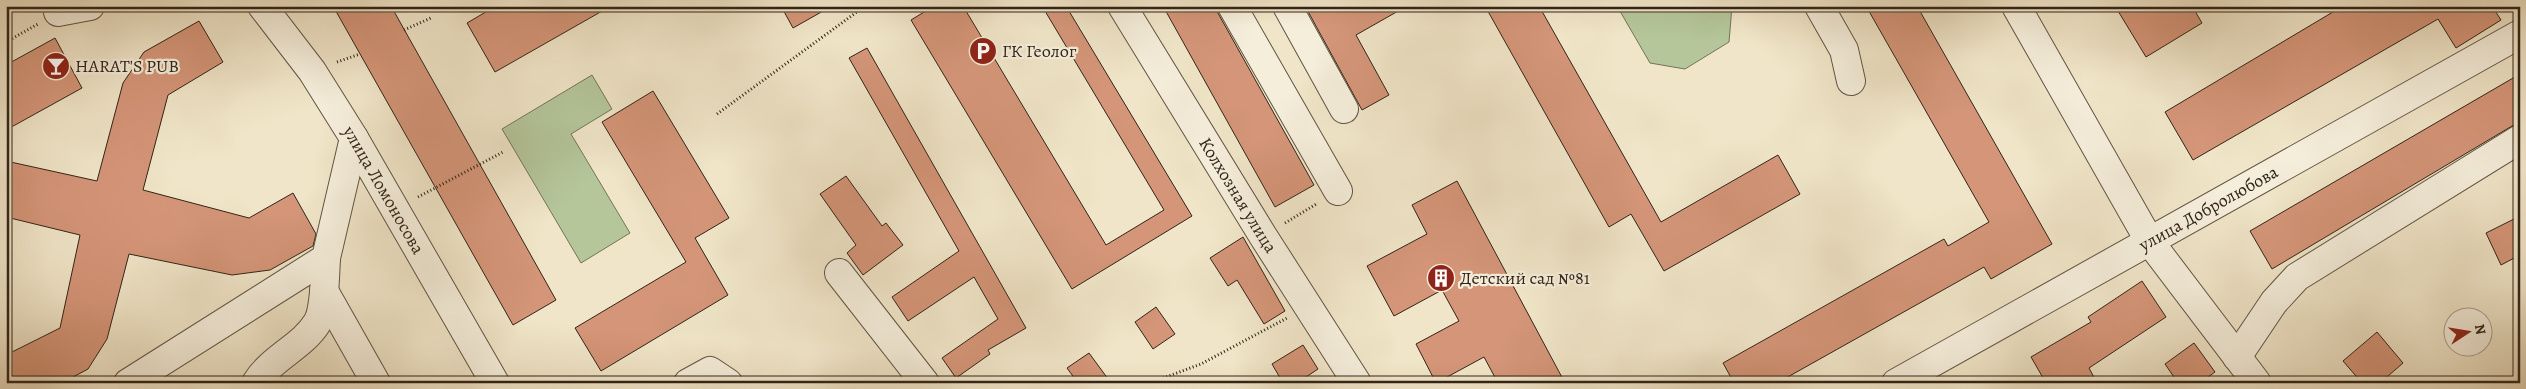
<svg xmlns="http://www.w3.org/2000/svg" width="2526" height="389" viewBox="0 0 2526 389" font-family="Alegreya,serif">
  <style>
    .green { fill: #b4c69a; stroke: #727559 }
    .building { fill: #d49578; stroke: #312418 }
    .lines { fill: none; stroke-linecap: round; stroke-linejoin: round }
    .minor-casing { stroke: #615444; stroke-width: 30 }
    .path { stroke: #312418; stroke-width: 3; stroke-dasharray: 1 2.5; stroke-linecap: butt }
    .minor { stroke: #f5eedb; stroke-width: 28 }
    .labels { text-anchor: middle; dominant-baseline: central; stroke-width: 4.5; stroke-linejoin: round; paint-order: stroke }
    .poi-label { font-size: 18px; fill: #312418; stroke: #f5eedb; text-anchor: start }
    .street-label { font-size: 18px; fill: #312418; stroke: #f5eedb }
  </style>
  <rect width="100%" height="100%" fill="#f0e5c8"/>
  <filter id="stains"><feTurbulence type="fractalNoise" baseFrequency=".004" numOctaves="4"/><feColorMatrix values="0 0 0 0 .2 0 0 0 0 .09 0 0 0 0 .02 0 0 0 .5 -.17"/></filter>
  <radialGradient id="worn" r=".72"><stop offset=".6" stop-color="#630" stop-opacity="0"/><stop offset="1" stop-color="#630" stop-opacity=".3"/></radialGradient>
  <path class="green" d="M1617,6H1732L1729,42L1685,69L1650,63Z
    M592,75L612,109L571,134L630,233L581,263L502,129Z"/>
  <path class="building" d="M333,6H391L556,300L513,325Z
    M496,6H611L495,72L467,23Z
    M781,6H832L793,28Z
    M934,6H963L1106,245L1164,210L1042,6H1066L1192,216L1072,289L911,20Z
    M1163,6H1214L1314,185L1275,207Z
    M1305,6H1407L1356,35L1389,95L1362,110Z
    M1485,6H1539L1661,222L1778,155L1800,194L1664,271L1631,214L1609,227Z
    M1866,6H1917L2052,244L1991,279L1984,267L1777,383H1734L1723,363L1944,239L1948,246L1989,222Z
    M2115,6H2192L2202,23L2146,57Z
    M2343,6H2492L2501,20L2456,48L2438,19L2193,160L2165,112Z
    M199,21L223,62L168,95L143,190L249,218L293,193L316,234L313,246L270,270L232,275L129,254L107,339L88,369L62,383H16L6,364V355L60,328L80,235L6,217V161L97,181L123,83L144,52Z
    M55,38L82,88L6,130V65Z
    M867,48L1026,328L988,350L990,354L956,378L942,358L998,319L974,277L908,321L892,297L959,251L849,58Z
    M2520,74V123L2512,126L2272,269L2250,231Z
    M653,91L729,218L695,238L728,295L601,371L575,328L686,262L602,122Z
    M846,176L882,226L886,223L903,245L863,275L847,253L856,245L820,194Z
    M1457,181L1565,383H1498L1484,357L1436,383L1416,344L1459,321L1442,290L1394,316L1367,266L1427,234L1412,205Z
    M2520,216V255L2501,265L2486,233Z
    M1243,237L1285,311L1264,324L1237,280L1228,286L1210,258Z
    M2142,281L2166,317L2089,368L2097,383H2046L2031,357L2091,322L2088,317Z
    M1156,307L1175,334L1153,349L1135,322Z
    M2377,332L2403,363L2380,383H2362L2343,361Z
    M2194,343L2215,372L2200,383H2178L2165,364Z
    M1303,345L1318,369L1297,383H1283L1272,364Z
    M1089,353L1111,383H1078L1067,368Z"/>
  <g class="lines">
    <g class="minor-casing">
      <g id="minor">
        <path id="s1" d="M262,6L312,71L354,138L495,383"/>
        <path id="s2" d="M1122,6L1263,236L1357,383"/>
        <path d="M1232,6L1338,191"/>
        <path d="M1287,6L1344,109"/>
        <path d="M1819,6L1844,50L1851,81"/>
        <path d="M2016,6L2150,242L2257,383"/>
        <path d="M58,12L90,6"/>
        <path d="M839,273L925,383"/>
        <path d="M324,291L376,383"/>
        <path d="M2237,357L2274,302L2297,277L2520,139"/>
        <path d="M128,383L326,258L354,138"/>
        <path d="M256,383C271,358 302,347 317,323C325,310 325,274 326,258"/>
        <path d="M688,383L710,371L728,383"/>
        <path id="s3" d="M1896,383L2520,34"/>
      </g>
    </g>
    <path class="path" d="M404,30L431,18
      M6,42L38,24
      M337,62L360,54
      M717,114L865,6
      M418,197L503,152
      M1285,223L1318,203
      M1150,383L1201,364L1287,318"/>
    <use href="#minor" class="minor"/>
  </g>
  <defs>
    <g id="parking-disc" transform="scale(1.4375)"><circle r="9.5" fill="#8f2418" stroke="#f5eedb"/><path d="M-3.5-5.5H1a3.5 3.5 0 0 1 0 7H-1V5.5H-3.5ZM-1-3.4V-.6H.8a1.4 1.4 0 0 0 0-2.8Z" fill="#fff"/></g>
    <g id="bar-disc" transform="scale(1.4375)"><circle r="9.5" fill="#8f2418" stroke="#f5eedb"/><path d="M-6-5H6L.8 .8V4.5H3.5V6h-7V4.5H-.8V.8Z" fill="#fff"/></g>
    <g id="building-disc" transform="scale(1.4375)"><circle r="9.5" fill="#8f2418" stroke="#f5eedb"/><path d="M-4-6H4V6H1V3H-1V6H-4ZM-2.5-4.3h1.7v1.8h-1.7ZM.8-4.3h1.7v1.8H.8ZM-2.5-1h1.7V.8h-1.7ZM.8-1h1.7V.8H.8Z" fill="#fff"/></g>
  </defs>
  <g fill-rule="evenodd">
    <use href="#parking-disc" x="983" y="51"/>
    <use href="#bar-disc" x="56" y="66"/>
    <use href="#building-disc" x="1441" y="278"/>
  </g>
  <g class="labels">
    <g class="poi-label">
      <text x="1002" y="51">ГК Геолог</text>
      <text x="75" y="66">HARAT'S PUB</text>
      <text x="1460" y="278">Детский сад №81</text>
    </g>
    <g class="street-label">
      <text stroke="none"><textPath href="#s1" startOffset="221">улица Ломоносова</textPath></text>
      <text stroke="none"><textPath href="#s2" startOffset="222">Колхозная улица</textPath></text>
      <text stroke="none"><textPath href="#s3" startOffset="358">улица Добролюбова</textPath></text>
    </g>
  </g>
  <rect width="2526" height="389" fill="none" stroke="#f0e5c8" stroke-width="25"/>
  <rect x="8" y="8" width="2511" height="374" fill="none" stroke="#312418" stroke-width="2.5"/>
  <rect x="12" y="12" width="2501" height="364" fill="none" stroke="#312418"/>
  <g transform="translate(2468 332) rotate(78)"><circle r="24" fill="#f5eedb" stroke="#a79d8d"/>
  <path d="M0-4L9 19L0 12L-9 19Z" fill="#8f2418"/>
  <text y="-8" font-size="14" font-weight="bold" text-anchor="middle" fill="#312418">N</text>
  </g>
  <rect width="100%" height="100%" filter="url(#stains)"/>
  <rect width="100%" height="100%" fill="url(#worn)"/>
</svg>
